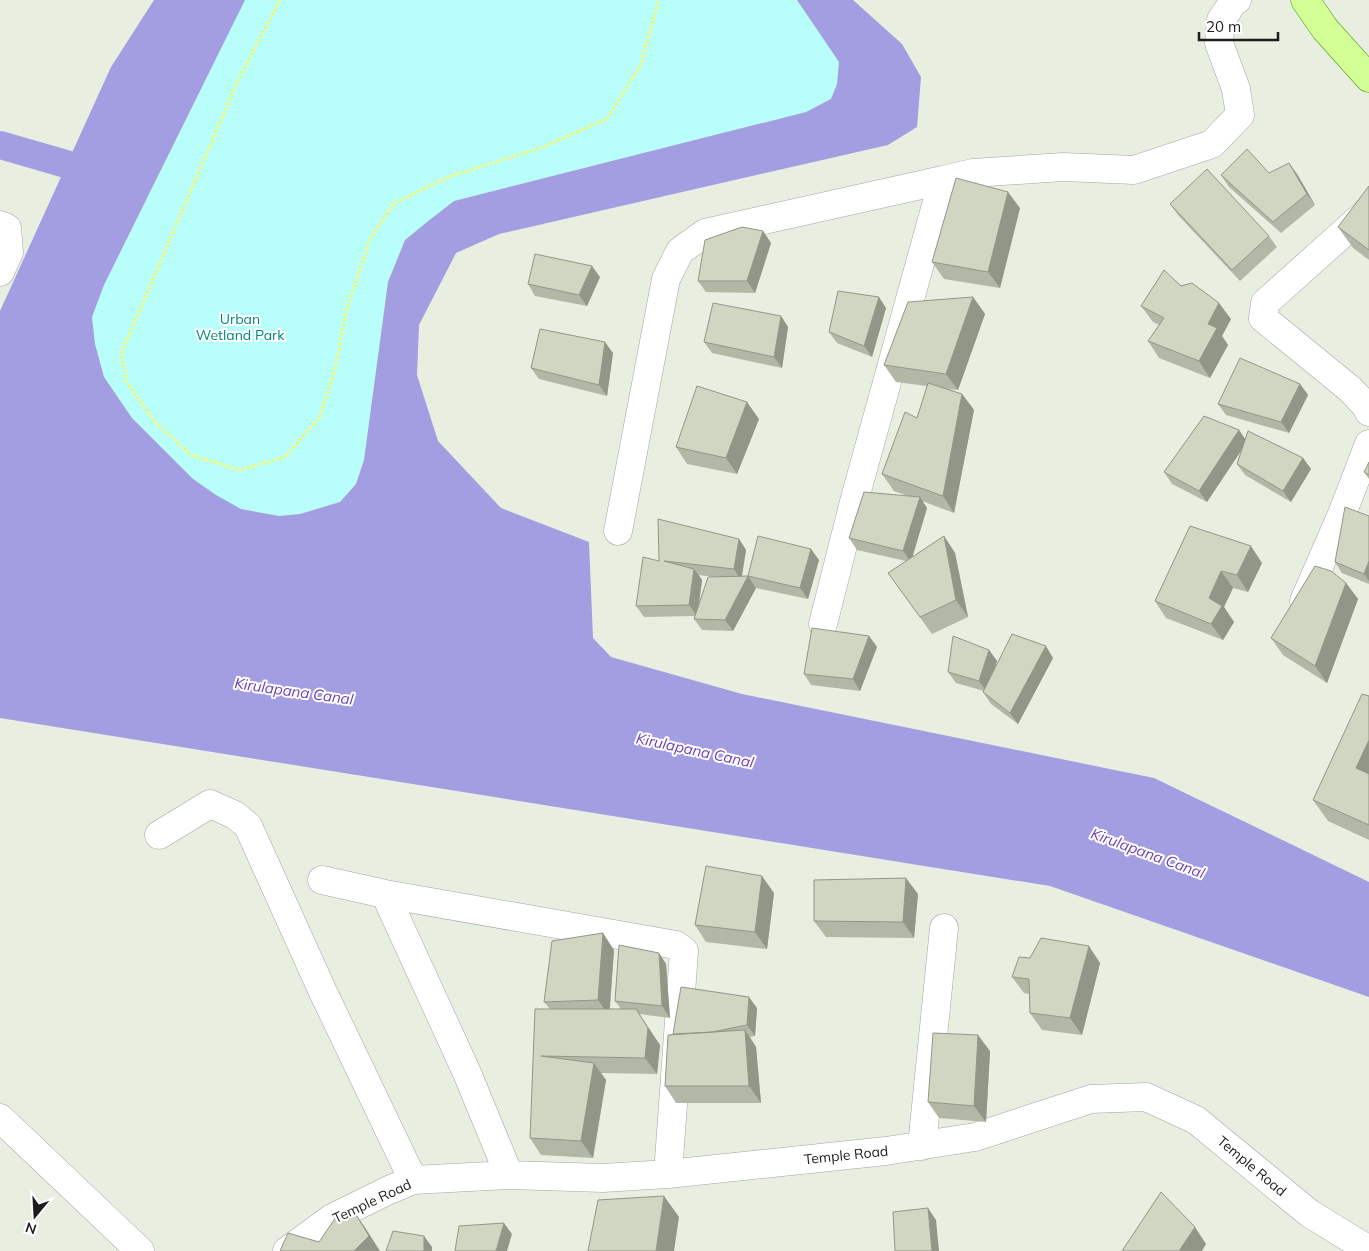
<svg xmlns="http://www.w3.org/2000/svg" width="1369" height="1251" viewBox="0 0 1369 1251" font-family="Mulish,sans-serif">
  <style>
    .park { fill: #b8fffb }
    .water { fill: #a39de2 }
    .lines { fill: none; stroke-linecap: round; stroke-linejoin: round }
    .canal { stroke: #a39de2; stroke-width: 28 }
    .street-casing { stroke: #a4a4a4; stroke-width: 29 }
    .primary-casing { stroke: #469500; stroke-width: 29 }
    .path { stroke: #fffa62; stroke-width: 3; stroke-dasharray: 2.5 2.5; stroke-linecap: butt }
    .street { stroke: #fff; stroke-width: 28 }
    .primary { stroke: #d2ff96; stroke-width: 28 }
    .wall { fill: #b3b8a6; fill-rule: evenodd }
    .shaded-wall { fill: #929687 }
    .building { fill: #d0d6c1; stroke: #929687 }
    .labels { text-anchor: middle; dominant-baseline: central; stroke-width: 4; stroke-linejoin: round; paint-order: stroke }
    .park-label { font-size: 14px; fill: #00857e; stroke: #fff }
    .street-label { font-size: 14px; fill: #1d1d1d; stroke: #fff }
    .water-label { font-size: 15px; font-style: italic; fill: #6a40b5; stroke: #fff }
  </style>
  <rect width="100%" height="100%" fill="#e8efe1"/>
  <path class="park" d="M245,0H797L839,62L837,84L831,99L806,112L454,201L405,240L388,282L364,460L356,484L340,502L300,514L279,516L241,509L216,495L193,479L132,418L104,377L95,344L92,317L104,285Z"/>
  <path class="water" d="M154,0H245L104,285L92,317L95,344L104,377L132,418L193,479L216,495L241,509L279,516L300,514L340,502L356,484L364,460L388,282L405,240L427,222L454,201L806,112L831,99L837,84L839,62L797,0H853L902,44L921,77L917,127L888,145L499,234L456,253L419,325L417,375L438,441L501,508L589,542L593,638L611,657L742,694L1154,778L1369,882V997L1050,886L0,718V311L111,67Z"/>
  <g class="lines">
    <path class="canal" d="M0,145L66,164"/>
    <g class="street-casing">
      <path id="street" d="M1369,210L1265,303L1263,318L1350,389L1366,406L1369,412
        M0,225L7,228L9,252L0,272
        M618,531L666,279L680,251L705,233L943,180
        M1304,601L1342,514L1369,444
        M823,624L855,498L943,180L973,173L1063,167L1134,170L1212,144L1240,115L1236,89L1219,43L1221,20L1234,1L1237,0
        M159,835L210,804L235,815L248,826L323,992L413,1180
        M322,880L385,894L676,945L684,951L668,1174
        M385,894L467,1073L509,1175
        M0,1118L140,1251
        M922,1146L944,928
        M287,1251L332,1218L389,1190L413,1180L509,1175L603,1178L668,1174L886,1151L975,1137L1091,1099L1146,1097L1196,1120L1309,1213L1369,1250"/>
    </g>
    <g class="primary-casing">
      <path id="primary" d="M1305,0L1325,29L1369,78"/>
    </g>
    <path class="path" d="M280,0L238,80L121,354L127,382L153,420L191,455L240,470L285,457L319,418L334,374L346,311L370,239L393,204L448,177L543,147L607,119L640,66L659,0"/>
    <use href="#street" class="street"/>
    <use href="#primary" class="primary"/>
  </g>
  <path class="wall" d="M1269,173L1297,174L1315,205L1281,233L1229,187L1221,175Z
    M1369,186V260L1353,248L1338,227Z
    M1170,204L1269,236L1277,247L1240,281L1178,215Z
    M1020,208L1000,288L944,279L932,262Z
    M763,231L771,243L755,293L706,292L698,281Z
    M600,277L587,306L535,296L528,284Z
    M1181,286L1231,319L1222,336L1228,345L1210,378L1159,358L1148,341L1159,325L1153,322L1141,306Z
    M973,297L985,314L958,390L947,389L962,394L974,410L954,513L922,501L927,508L912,557L944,536L955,553L968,617L932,634L888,573L906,561L857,550L849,538L908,496L894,491L882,474L917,418L927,386L896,382L884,365Z
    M886,308L872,357L837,343L829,332Z
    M781,316L788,327L782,368L712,353L704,342Z
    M613,353L607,396L539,379L531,368Z
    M1300,384L1308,395L1289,433L1226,415L1218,404Z
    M759,419L737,474L687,464L676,447Z
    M1239,430L1245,439L1303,458L1311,469L1291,502L1245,475L1237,464L1242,448L1207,502L1172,484L1164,472Z
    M1369,462V479L1364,472Z
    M1369,516V584L1342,573L1335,562Z
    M1190,526L1262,563L1248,592L1233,588L1224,607L1234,622L1223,640L1166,618L1155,601Z
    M739,539L746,550L742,577L748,576L819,560L808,599L756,588L733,631L702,630L694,619L695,616L644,617L636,606L659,561ZM699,575L714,577L699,606L702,580Z
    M1346,583L1358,599L1327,683L1283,655L1271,638Z
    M869,636L877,647L860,691L811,685L804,674Z
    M989,650L997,661L993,672L1053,658L1018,724L991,704L983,692L984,691L956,683L948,672Z
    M1369,696V840L1328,821L1313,800Z
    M774,893L767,949L706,942L695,925Z
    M918,894L914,938L826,937L814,921Z
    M614,950L610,1009H621L615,1001L659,953L666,964L670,1018L639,1014L660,1045L657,1074L601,1073L606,1080L593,1158L541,1155L530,1138L550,1009L544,1002Z
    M1030,958L1100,963L1082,1035L1042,1030L1030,1013L1029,994L1024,993L1012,977Z
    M757,1008L755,1036L750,1037L756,1047L761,1103H676L665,1086L673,1034Z
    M990,1051L986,1122L939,1118L928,1102Z"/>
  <path class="shaded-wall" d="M1289,163L1297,174L1315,205L1307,194Z
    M1008,192L1020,208L1000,288L988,272Z
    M763,231L771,243L755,293L747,281Z
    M592,266L600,277L587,306L579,295Z
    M879,297L886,308L872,357L864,346Z
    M973,297L985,314L958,390L946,374Z
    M1219,303L1231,319L1222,336L1228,345L1210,378L1199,361L1208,324Z
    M781,316L788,327L782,368L774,357Z
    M605,342L613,353L607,396L599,385Z
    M1300,384L1308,395L1289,433L1281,422Z
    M962,394L974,410L954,513L943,496Z
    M747,402L759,419L737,474L726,458Z
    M1239,430L1247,442L1207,502L1199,491Z
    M1303,458L1311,469L1291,502L1283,491Z
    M920,497L927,508L911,562L903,551Z
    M944,536L955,553L968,617L956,600Z
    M739,539L746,550L741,580L734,569Z
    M1251,546L1262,563L1248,592L1237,575Z
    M811,549L819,560L808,599L800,588Z
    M1369,561V581L1364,574Z
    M694,569L702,580L697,616L689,605Z
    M1221,571L1233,588L1224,607L1234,622L1223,640L1211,624L1209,598Z
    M748,576L756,588L733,631L725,620Z
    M1346,583L1358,599L1327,683L1315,666Z
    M869,636L877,647L860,691L853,679Z
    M1046,646L1053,658L1018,724L1010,713Z
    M989,650L997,661L987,692L979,681Z
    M1369,740V787L1356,768Z
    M762,876L774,893L767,949L755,932Z
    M906,878L918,894L914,938L903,922Z
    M603,933L614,950L609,1016L598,1000Z
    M1089,946L1100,963L1082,1035L1070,1018Z
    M659,953L666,964L670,1018L662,1006Z
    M749,997L757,1008L755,1036L747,1025Z
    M636,1009L660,1045L657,1074L645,1058Z
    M745,1030L756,1047L761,1103L749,1086Z
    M978,1035L990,1051L986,1122L974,1106Z
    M594,1063L606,1080L593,1158L581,1141Z
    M664,1196L679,1217L674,1251H656Z
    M928,1208L936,1220L939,1251H932Z
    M355,1213L366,1229L380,1251H354Z
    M504,1223L512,1234L507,1251H496Z
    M1195,1227L1206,1244L1202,1251H1179Z
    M424,1236L432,1247V1251H424Z"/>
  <path class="building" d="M1247,149L1269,173L1289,163L1307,194L1273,222L1221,175Z
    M1207,169L1269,236L1232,270L1170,204Z
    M956,178L1008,192L988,272L932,262Z
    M1369,186V250L1338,227Z
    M742,227L763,231L747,281H698L705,240Z
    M535,254L592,266L579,295L528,284Z
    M1164,270L1181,286L1192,283L1219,303L1208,324L1217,328L1199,361L1148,341L1164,318L1141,306Z
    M838,291L879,297L864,346L829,332Z
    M973,297L946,374L884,365L908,302Z
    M713,303L781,316L774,357L704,342Z
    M540,329L605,342L599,385L531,368Z
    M1240,358L1300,384L1281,422L1218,404Z
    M928,383L962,394L943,496L882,474L905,412L917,418Z
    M697,386L747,402L726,458L676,447Z
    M1204,416L1239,430L1199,491L1164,472Z
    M1248,431L1303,458L1283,491L1237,464Z
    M1369,462V475L1364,472Z
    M864,492L920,497L903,551L849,538Z
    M1345,507L1369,516V561L1364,574L1335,562Z
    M658,519L739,539L734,569L664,561L694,569L689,605L636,606L643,557L659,561Z
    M1190,526L1251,546L1237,575L1221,571L1209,598L1222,606L1211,624L1155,601Z
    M758,536L811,549L800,588L748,576Z
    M944,536L956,600L920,617L888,573Z
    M1315,566L1331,571L1346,583L1315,666L1271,638Z
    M748,576L725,620L694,619L708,577Z
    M812,628L869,636L853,679L804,674Z
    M1012,634L1046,646L1010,713L983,692Z
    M953,636L989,650L979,681L948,672Z
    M1362,694L1369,696V740L1356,768L1369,774V825L1313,800Z
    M706,866L762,876L755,932L695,925Z
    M906,878L903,922L814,921V880Z
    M603,933L598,1000L544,1002L552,941Z
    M1041,938L1089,946L1070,1018L1030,1013L1029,979L1012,977L1019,957L1030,958Z
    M619,945L659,953L662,1006L615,1001Z
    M681,987L749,997L747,1025L712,1032L673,1034Z
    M535,1009H636L648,1028L645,1058L541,1056L594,1063L581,1141L530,1138Z
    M745,1030L749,1086H665L668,1035Z
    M933,1033L978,1035L974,1106L928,1102Z
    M1161,1192L1195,1227L1179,1251H1122Z
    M664,1196L656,1251H588L598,1200Z
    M928,1208L932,1251H895L893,1212Z
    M355,1213L369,1236L354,1251H280L288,1233L319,1242L336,1217Z
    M504,1223L496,1251H455L459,1226Z
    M393,1231L424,1236V1251H386Z"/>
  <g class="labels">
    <g class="park-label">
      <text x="240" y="319">Urban<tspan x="240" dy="16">Wetland Park</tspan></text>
    </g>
    <g class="street-label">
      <text transform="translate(846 1155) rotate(-6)">Temple Road</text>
      <text transform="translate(1252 1166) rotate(40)">Temple Road</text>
      <text transform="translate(372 1201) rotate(-25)">Temple Road</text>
    </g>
    <g class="water-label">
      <text transform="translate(294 691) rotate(8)">Kirulapana Canal</text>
      <text transform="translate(695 750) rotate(12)">Kirulapana Canal</text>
      <text transform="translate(1148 853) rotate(20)">Kirulapana Canal</text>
    </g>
  </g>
  <g transform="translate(35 1216) rotate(198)" stroke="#ffffff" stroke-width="4" paint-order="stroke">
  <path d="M0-4L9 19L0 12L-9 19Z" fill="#1d1d1d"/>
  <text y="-8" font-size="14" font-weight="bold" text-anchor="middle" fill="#1d1d1d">N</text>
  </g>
  <path d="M1199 32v8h79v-8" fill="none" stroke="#1d1d1d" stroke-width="2.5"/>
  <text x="1206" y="32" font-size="15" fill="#1d1d1d" stroke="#ffffff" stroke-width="4" paint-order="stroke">20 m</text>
</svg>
